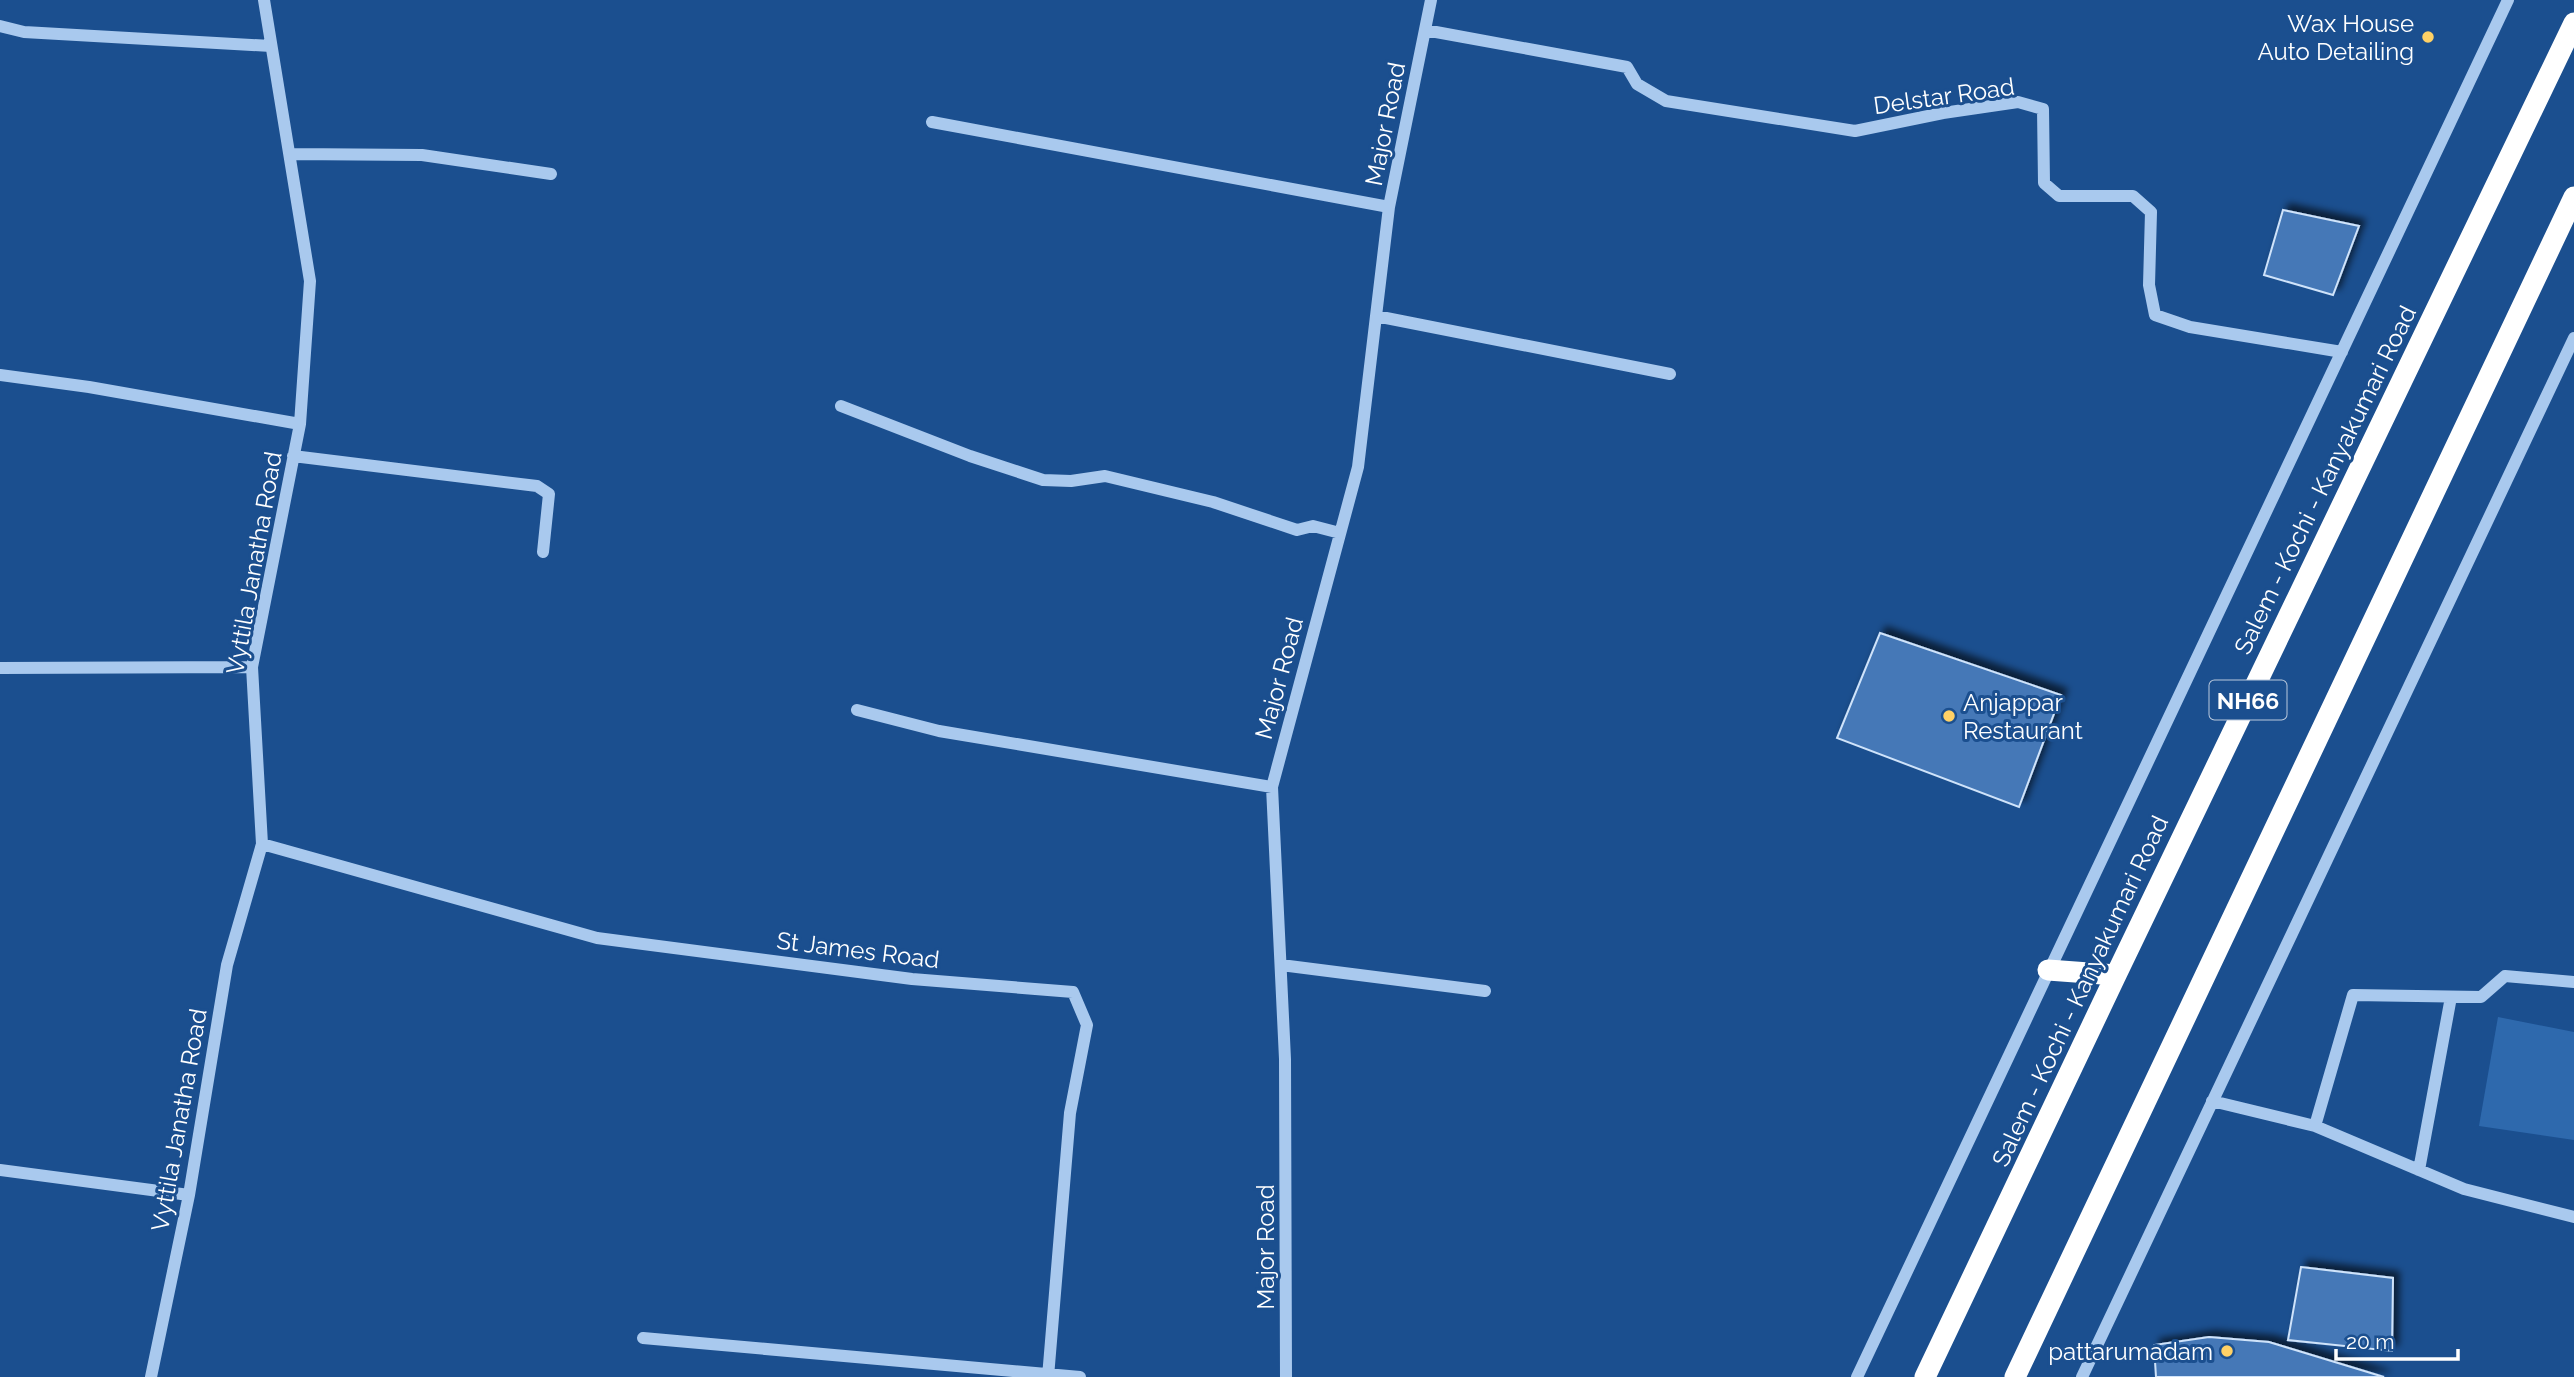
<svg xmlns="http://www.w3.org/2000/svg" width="2574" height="1377" viewBox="0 0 2574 1377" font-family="Raleway,sans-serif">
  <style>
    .green { fill: #2e69ad }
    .building { fill: #4478b7; stroke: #cfe3fa; stroke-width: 2; filter: url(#shadow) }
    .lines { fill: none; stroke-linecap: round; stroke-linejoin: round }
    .minor { stroke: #a9c9ee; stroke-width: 12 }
    .highway { stroke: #fff; stroke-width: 21 }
    .poi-dot { fill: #ffd166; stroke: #1b4f8f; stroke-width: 2.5 }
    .labels { text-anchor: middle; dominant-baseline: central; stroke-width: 6; stroke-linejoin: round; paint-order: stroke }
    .shield { fill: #1b4f8f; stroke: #bbcadd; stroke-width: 2 }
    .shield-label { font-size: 23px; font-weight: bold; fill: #fff }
    .poi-label { font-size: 24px; fill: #fff; stroke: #1b4f8f; text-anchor: end }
    .street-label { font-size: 24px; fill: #fff; stroke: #1b4f8f }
  </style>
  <defs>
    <filter id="shadow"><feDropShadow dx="6" dy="-6" stdDeviation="3.5" flood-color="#0009"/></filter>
  </defs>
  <rect width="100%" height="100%" fill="#1b4f8f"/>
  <path class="green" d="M2498,1017L2574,1032V1140L2479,1126Z"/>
  <path class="building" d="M2283,210L2359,226L2333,295L2264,275Z
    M1880,633L2061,695L2019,807L1837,738Z
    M2301,1267L2393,1278L2392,1351L2288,1340Z
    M2209,1337L2269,1342L2384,1377H2156L2154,1345Z"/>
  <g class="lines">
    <path class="minor" d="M0,26L24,32L271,46
      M1425,30L1627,67L1637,84L1666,101L1855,131L1943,113L2018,102L2043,109L2044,183L2059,196H2133L2151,212L2149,285L2155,315L2190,327L2342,352
      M932,122L1389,207
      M290,154L422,155L551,174
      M1376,316L1670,374
      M0,375L89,387L300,424
      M841,406L970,456L1043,480L1071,481L1105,476L1213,502L1297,530L1313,526L1340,533
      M293,456L537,486L549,494L543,552
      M0,668L252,667
      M857,710L939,731L1272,787
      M262,844L597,938L912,979L1073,992L1087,1025L1070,1113L1048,1377
      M1281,965L1485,991
      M2212,1101L2315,1126L2464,1189L2574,1217
      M2315,1126L2353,995L2481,997L2505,976L2574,982
      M0,1170L189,1195
      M2419,1170L2451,997
      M643,1338L1080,1377
      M151,1377L189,1195L227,965L262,844L252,667L300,424L310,281L264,0
      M1286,1377L1285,1059L1272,787L1358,467L1389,207L1431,0
      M1857,1377L2508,0
      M2082,1377L2574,338"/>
    <path class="highway" d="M2048,970L2116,975
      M1925,1377L2116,975L2574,23
      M2015,1377L2574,197"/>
  </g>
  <g class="poi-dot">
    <circle cx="2428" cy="37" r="7"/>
    <circle cx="1949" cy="716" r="7"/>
    <circle cx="2227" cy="1351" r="7"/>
  </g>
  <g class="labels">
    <rect class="shield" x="2209.5" y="680.5" width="77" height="39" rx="5"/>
    <g class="shield-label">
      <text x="2248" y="700">NH66</text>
    </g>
    <g class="poi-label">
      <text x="2414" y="23">Wax House<tspan x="2414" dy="28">Auto Detailing</tspan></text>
      <text x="1963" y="702" text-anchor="start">Anjappar<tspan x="1963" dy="28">Restaurant</tspan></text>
      <text x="2213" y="1351">pattarumadam</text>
    </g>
    <g class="street-label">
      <text transform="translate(1944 96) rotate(-8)">Delstar Road</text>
      <text transform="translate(1385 124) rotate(-79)">Major Road</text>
      <text transform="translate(2325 480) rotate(-64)">Salem - Kochi - Kanyakumari Road</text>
      <text transform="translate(254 563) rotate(-80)">Vyttila Janatha Road</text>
      <text transform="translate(1279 678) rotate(-75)">Major Road</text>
      <text transform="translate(858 950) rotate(7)">St James Road</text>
      <text transform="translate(2080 991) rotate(-65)">Salem - Kochi - Kanyakumari Road</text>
      <text transform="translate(179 1120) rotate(-80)">Vyttila Janatha Road</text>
      <text transform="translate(1265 1247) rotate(-90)">Major Road</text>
    </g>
  </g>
  <path d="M2336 1349v10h122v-10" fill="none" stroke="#ffffff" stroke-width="3.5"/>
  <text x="2346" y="1349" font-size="21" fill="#ffffff" stroke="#1b4f8f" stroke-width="5" paint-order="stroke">20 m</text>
</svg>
